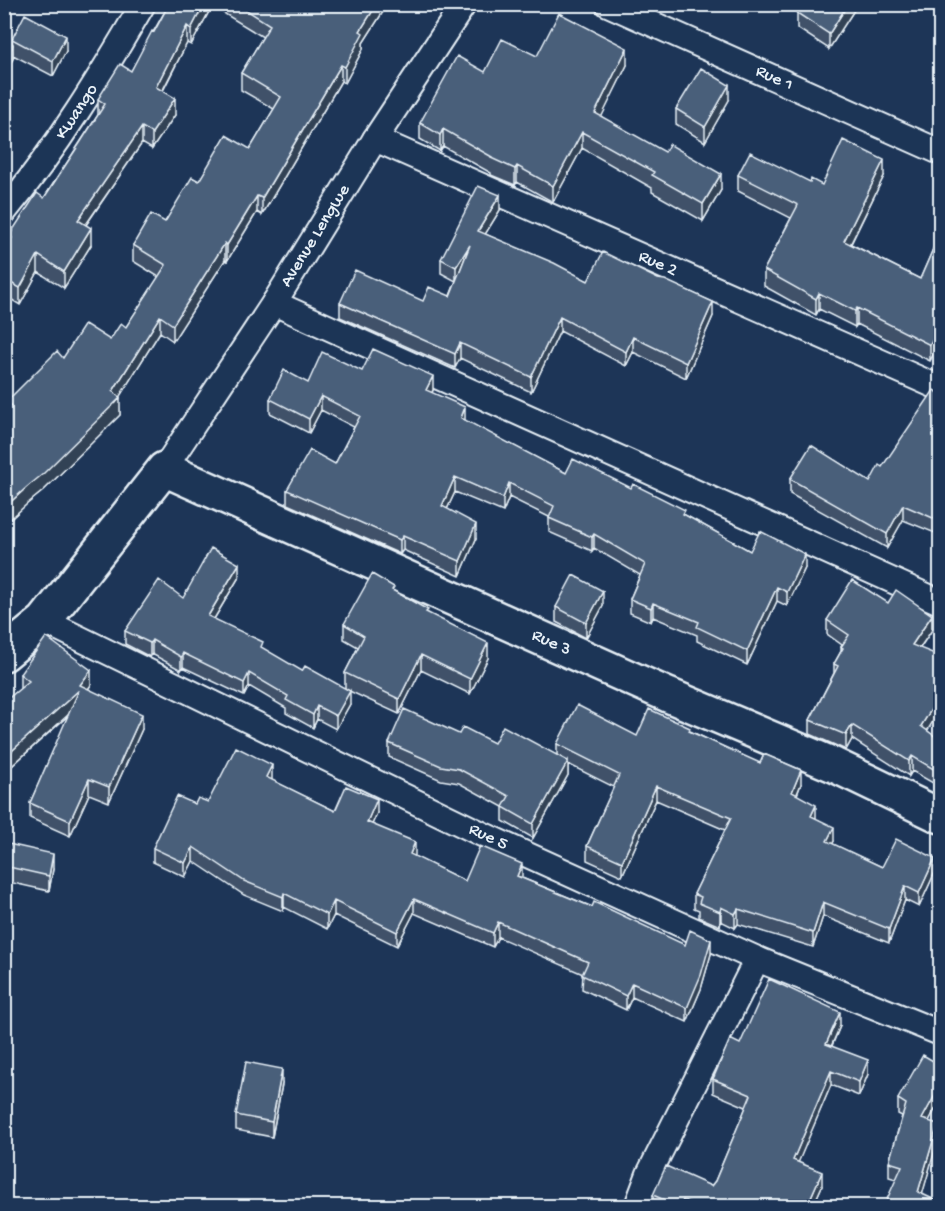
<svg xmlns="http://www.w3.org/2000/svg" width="945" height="1211" viewBox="0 0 945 1211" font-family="'Gochi Hand',sans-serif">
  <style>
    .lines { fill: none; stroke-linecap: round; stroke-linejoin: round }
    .street-casing { stroke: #e8f1f8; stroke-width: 28 }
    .secondary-casing { stroke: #e8f1f8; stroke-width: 38 }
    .street { stroke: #1d3557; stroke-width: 24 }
    .secondary { stroke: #1d3557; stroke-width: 33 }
    .wall { fill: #3f5169; stroke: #e8f1f8; stroke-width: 1.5 }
    .shaded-wall { fill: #334255; stroke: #e8f1f8; stroke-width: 1.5 }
    .building { fill: #495e7a; stroke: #e8f1f8; stroke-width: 1.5 }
    .labels { text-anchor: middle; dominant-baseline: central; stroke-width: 5; stroke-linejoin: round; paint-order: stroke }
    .street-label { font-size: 18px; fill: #e8f1f8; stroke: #1d3557 }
  </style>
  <rect width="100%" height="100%" fill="#1d3557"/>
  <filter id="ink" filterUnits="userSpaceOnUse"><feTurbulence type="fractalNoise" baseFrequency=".0167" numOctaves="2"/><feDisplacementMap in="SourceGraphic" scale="12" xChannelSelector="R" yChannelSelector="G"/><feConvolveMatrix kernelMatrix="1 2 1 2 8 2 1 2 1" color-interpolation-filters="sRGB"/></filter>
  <g filter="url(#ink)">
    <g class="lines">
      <g class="street-casing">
        <g id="street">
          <path id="s1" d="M608,4L940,152"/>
          <path id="s2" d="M375,139L940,388"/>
          <path id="s3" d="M4,212C57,148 101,76 143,4"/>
          <path d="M274,303L940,602"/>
          <path id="s4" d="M164,469L274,303L375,139L464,4"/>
          <path id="s5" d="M44,621L486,836L757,959L940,1033"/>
          <path d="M637,1206L649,1174L757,959"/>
        </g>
      </g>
      <g class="secondary-casing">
        <g id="secondary">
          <path id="s6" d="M4,654L44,621L164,469L668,695L834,765L940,816"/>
        </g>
      </g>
      <use href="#street" class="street"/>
      <use href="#secondary" class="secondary"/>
    </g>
    <path class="wall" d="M169,4H388L363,43V49L345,83L341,81L262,215L257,212L227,261L225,260L173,341L160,332L119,397L120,415L43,491L27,504L4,525V412L7,410V401L63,358L110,340L126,327L159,277L133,261V245L165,222L199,181L250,149L274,109L241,90V73L263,37L212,6L191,45L187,43L163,91L175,115L152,149L142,143L86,225L91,245L64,288L38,272L20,305L9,298V236L44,198L98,115V99L131,71Z
      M802,4H858L829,49L797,28V13Z
      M12,39L66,51L53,76L13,55V59Z
      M537,56L627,65L601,117L721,190L703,221L652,192V188L582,148L553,202L517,182L515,185L491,175V173L443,146L440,151L420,139V123L485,72Z
      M729,100L705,142L676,124V109Z
      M738,175L810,182L822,185L884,176L851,244L920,279L940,233V356L934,353L930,361L857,324L855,327L819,309L816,315L764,286V270L791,218L738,191Z
      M500,210L485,234L588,281L713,316L686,378L633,352L626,366L560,331L531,392L460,358L455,368L340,317V303L423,301L450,296L456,281L441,273V259Z
      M362,371L433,390L432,393L465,421L566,473L685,515L750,551L805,568L787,606L777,601L747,665L697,641V635L653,617L651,622L630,613V599L640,575L594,548L592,551L549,532V517L509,497L503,512L455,492L447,509L476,539L460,576L403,550L400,554L287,504V490L335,464L354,427L321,410L309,433L270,413V399L308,383Z
      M940,394V535L903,520L887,548L790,494V479L870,482Z
      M239,577L214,619L263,649L350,704L336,729L317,719L313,728L286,713V708L249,686L244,696L183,667L181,670L152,654L150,657L125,644V631L183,598Z
      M394,591L428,613L488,658L470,694L421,670L399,714L345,689V673L358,647L344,639V624Z
      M888,603L932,630L920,648L927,731L940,740V787L912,771L909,776L852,739L846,750L810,734V720L834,673V664L841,651V647L842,645L827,634V620Z
      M603,606L586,638L556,622V607Z
      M20,674L91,685L88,689L142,729L109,802L89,794L70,836L30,818V803L69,715L4,773V702L20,689Z
      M690,731L801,784L797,795L834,841L832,844L882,867L935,872L919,907L905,900L889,943L823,916L813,947L738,924L735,928L721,921L720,926L699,917V910L694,908V894L725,830L656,800L622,876L587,860V846L614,787L568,764V775L533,838L503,821V807L459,783L441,780L389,757V743L459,734L494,743L557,755V744Z
      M272,779L271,780L335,811L377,813L372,824L415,857L465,881L522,878L685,945L711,954L701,989L687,1022L632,997L626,1010L582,989L583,974L498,937L493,947L414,913L397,946L334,915L327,929L284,907L283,911L244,895L193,861L185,877L153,862V848L195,804L208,802Z
      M4,843L53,869L49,891L4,881Z
      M840,1026L832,1046L868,1074L859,1096L831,1085L798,1162L822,1186L813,1206H653V1195L711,1186L715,1181L746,1107L713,1093V1079L740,1044Z
      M940,1065V1100L929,1121L938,1139L922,1194L937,1206L896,1179L889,1177V1162L902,1116L898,1114V1099Z
      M282,1084L272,1137L236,1130V1115Z"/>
    <path class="shaded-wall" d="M204,4H212V6L191,45V29Z
      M377,4H388L363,43V49L345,83V67L360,31Z
      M848,4H858L829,49V34Z
      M187,26V43L156,103V87Z
      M66,36V51L53,76V61Z
      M13,45V59L4,74V60Z
      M627,48V65L595,130V113Z
      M341,65V81L262,215V198Z
      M729,85V100L705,142V127Z
      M175,98V115L152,149V133Z
      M142,127V143L78,236V220Z
      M443,129V146L440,151V135Z
      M10,130V144L4,152V139Z
      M582,132V148L553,202V186Z
      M884,160V176L844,257V241Z
      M517,166V182L515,185V169Z
      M721,174V190L703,221V204Z
      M500,195V210L478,246V231Z
      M257,196V212L227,261V245Z
      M91,228V245L64,288V272Z
      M225,243V260L173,341V325Z
      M470,245L456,281V267Z
      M38,255V272L20,305V288Z
      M9,282V298L4,303V286Z
      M819,293V309L816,315V299Z
      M713,302V316L686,378V363Z
      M857,308V324L855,327V311Z
      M160,316V332L115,404L120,398V415L43,491L27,504L4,525V508L27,487L113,391Z
      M560,317V331L531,392V377Z
      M633,337V352L626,366V352Z
      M934,337V353L930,361V345Z
      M460,343V358L455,368V354Z
      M433,376V390L426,405V390Z
      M321,396V410L309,433V419Z
      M465,407V421L461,418Z
      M455,477V492L442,520V506Z
      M509,483V497L503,512V498Z
      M903,505V520L887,548V534Z
      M476,524V539L460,576V561Z
      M594,534V548L592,551V537Z
      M403,536V550L400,554V540Z
      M805,554V568L787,606V592Z
      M239,564V577L208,629V616Z
      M777,587V601L747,665V651Z
      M603,591V606L586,638V623Z
      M653,603V617L651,622V608Z
      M932,615V630L912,659V645Z
      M152,640V654L150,657V643Z
      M488,643V658L470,694V679Z
      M183,653V667L181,670V657Z
      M421,655V670L399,714V699Z
      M91,670V685L80,700V685Z
      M249,673V686L244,696V683Z
      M79,690V705L4,773V758Z
      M350,691V704L336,729V716Z
      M940,695V710L921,741V726Z
      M317,706V719L313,728V715Z
      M142,714V729L109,802V787Z
      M852,725V739L846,750V735Z
      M912,756V771L909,776V761Z
      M568,761V775L533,838V824Z
      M272,765V779L266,791V777Z
      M801,770V784L792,806V792Z
      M89,779V794L70,836V821Z
      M656,786V800L622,876V862Z
      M377,799V813L367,836V822Z
      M816,805V819L811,816Z
      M834,827V841L827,855V841Z
      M415,842V856L410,869V854Z
      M193,847V861L185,877V863Z
      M53,854V869L49,891V876Z
      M935,858V872L919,907V893Z
      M522,864V878L517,876Z
      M905,886V900L889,943V929Z
      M284,893V907L283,911V897Z
      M414,899V913L397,946V932Z
      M334,901V915L327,929V915Z
      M823,902V916L813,947V933Z
      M721,907V921L720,926V912Z
      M738,909V924L735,928V914Z
      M498,922V937L493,947V933Z
      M711,940V954L701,989L687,1022V1008Z
      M632,983V997L626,1010V996Z
      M840,1012V1026L826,1058V1044Z
      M868,1060V1074L859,1096V1082Z
      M282,1069V1084L272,1137V1122Z
      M831,1071V1085L793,1175V1160Z
      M940,1086V1100L922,1134V1119Z
      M938,1124V1139L919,1206L918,1192Z
      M822,1172V1186L813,1206H807Z"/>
    <path class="building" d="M169,4H204L191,29L187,26L156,87L175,98L152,133L142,127L78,220L91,228L64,272L38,255L20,288L9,282L4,286V248L12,238L9,236L37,193L44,198L80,143L105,104L98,99L120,64L131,71L152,31L154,32Z
      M237,4H377L360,31L363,33L345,67L341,65L262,198L257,196L227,245L225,243L173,325L160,316L113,391L120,398L43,474L27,487L4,508V412L12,406L7,401L57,351L63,358L85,324L110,340L121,323L126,327L166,265L133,245L151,214L165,222L192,177L199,181L226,135L250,149L281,97L241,73L270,25Z
      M802,4H848L829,34L797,13Z
      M559,13L627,48L595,113L665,152L669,144L721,174L703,204L652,175L654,172L582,132L553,186L517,166L515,169L491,158L492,157L443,129L440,135L420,123L457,56L485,72L502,39L537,56Z
      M25,14L66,36L53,61L12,39Z
      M4,40L13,45L4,60Z
      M701,68L729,85L705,127L676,109Z
      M4,126L10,130L4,139Z
      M843,140L884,160L844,241L920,279L940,233V340L934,337L930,345L857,308L855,311L819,293L816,299L764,270L798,205L738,175L750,152L810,182L811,179L822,185Z
      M478,186L500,195L478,231L554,263L588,281L603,252L658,279L665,280L713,302L686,363L633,337L626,352L560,317L531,377L460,343L455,354L340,303L355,270L423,301L429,287L450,296L470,245L456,267L441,259Z
      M373,349L433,376L426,390L465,407L461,418L566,473L573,459L631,488L633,484L685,510L683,514L750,551L760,531L805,554L787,592L777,587L747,651L697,627L699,622L653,603L651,608L630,599L645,564L594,534L592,537L549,518L554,506L509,483L503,498L455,477L442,506L476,524L460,561L403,536L400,540L287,490L310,450L335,464L360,416L321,396L309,419L270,399L284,370L308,383L322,352L362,371Z
      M934,390L940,394V521L903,505L887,534L790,479L811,445L870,482L879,465L882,467Z
      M211,548L239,564L208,616L263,642L261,647L302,671L305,666L350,691L336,716L317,706L313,715L286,700L288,696L249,673L244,683L183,653L181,657L152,640L150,643L125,631L159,580L183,598Z
      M372,574L394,587L392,590L428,610L426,612L488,643L470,679L421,655L399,699L345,673L364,636L344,624Z
      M573,575L603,591L586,623L556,607Z
      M852,580L888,603L896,590L932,615L912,645L940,656V695L921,726L940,740V773L912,756L909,761L852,725L846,735L810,720L838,666L834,664L843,648L841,647L849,635L827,620Z
      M46,637L91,670L80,685L142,714L109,787L89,779L70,821L30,803L79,690L4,758V702L29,681L20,674Z
      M577,705L637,736L649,709L690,728L689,731L760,763L764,754L801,770L792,792L816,805L811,816L834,827L827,841L882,867L896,839L935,858L919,893L905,886L889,929L823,902L813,933L738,909L735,914L721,907L720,912L699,903L701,897L694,894L731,818L656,786L622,862L587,846L619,775L557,744Z
      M404,709L459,734L463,727L494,743L503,726L568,761L533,824L503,807L509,796L459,769L441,766L389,743Z
      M236,747L272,765L266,777L335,811L346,786L377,799L367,822L415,842L410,854L465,881L480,846L522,864L517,876L592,907L594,902L685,945L690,930L711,940L701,975L687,1008L632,983L626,996L582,975L588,962L498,922L493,933L414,899L397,932L334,901L327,915L284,893L283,897L244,881L193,847L185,863L153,848L177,796L195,804L198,798L208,802Z
      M4,843L53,854L49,876L4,866Z
      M769,979L840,1012L826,1044L868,1060L859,1082L831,1071L793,1160L822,1172L807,1206H698L683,1200L680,1206H678L653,1195L666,1166L711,1186L715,1181L751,1095L713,1079L730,1039L740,1044Z
      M923,1055L940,1065V1086L922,1119L938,1124L918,1192L937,1201L935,1206H884L902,1166L889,1162L906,1104L898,1099Z
      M246,1062L282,1069L272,1122L236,1115Z"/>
  </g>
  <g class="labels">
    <g class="street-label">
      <text stroke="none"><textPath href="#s1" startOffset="182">Rue 1</textPath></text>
      <text stroke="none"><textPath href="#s3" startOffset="124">Kwango</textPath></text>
      <text stroke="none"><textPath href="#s4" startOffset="278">Avenue Lengwe</textPath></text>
      <text stroke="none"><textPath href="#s2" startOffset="309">Rue 2</textPath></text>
      <text stroke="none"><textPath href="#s6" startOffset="670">Rue 3</textPath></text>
      <text stroke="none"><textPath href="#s5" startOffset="494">Rue 5</textPath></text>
    </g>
  </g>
  <rect width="945" height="1211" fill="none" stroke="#1d3557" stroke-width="24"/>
  <rect x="12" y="12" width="921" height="1187" fill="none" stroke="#e8f1f8" stroke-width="2" filter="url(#ink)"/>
</svg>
